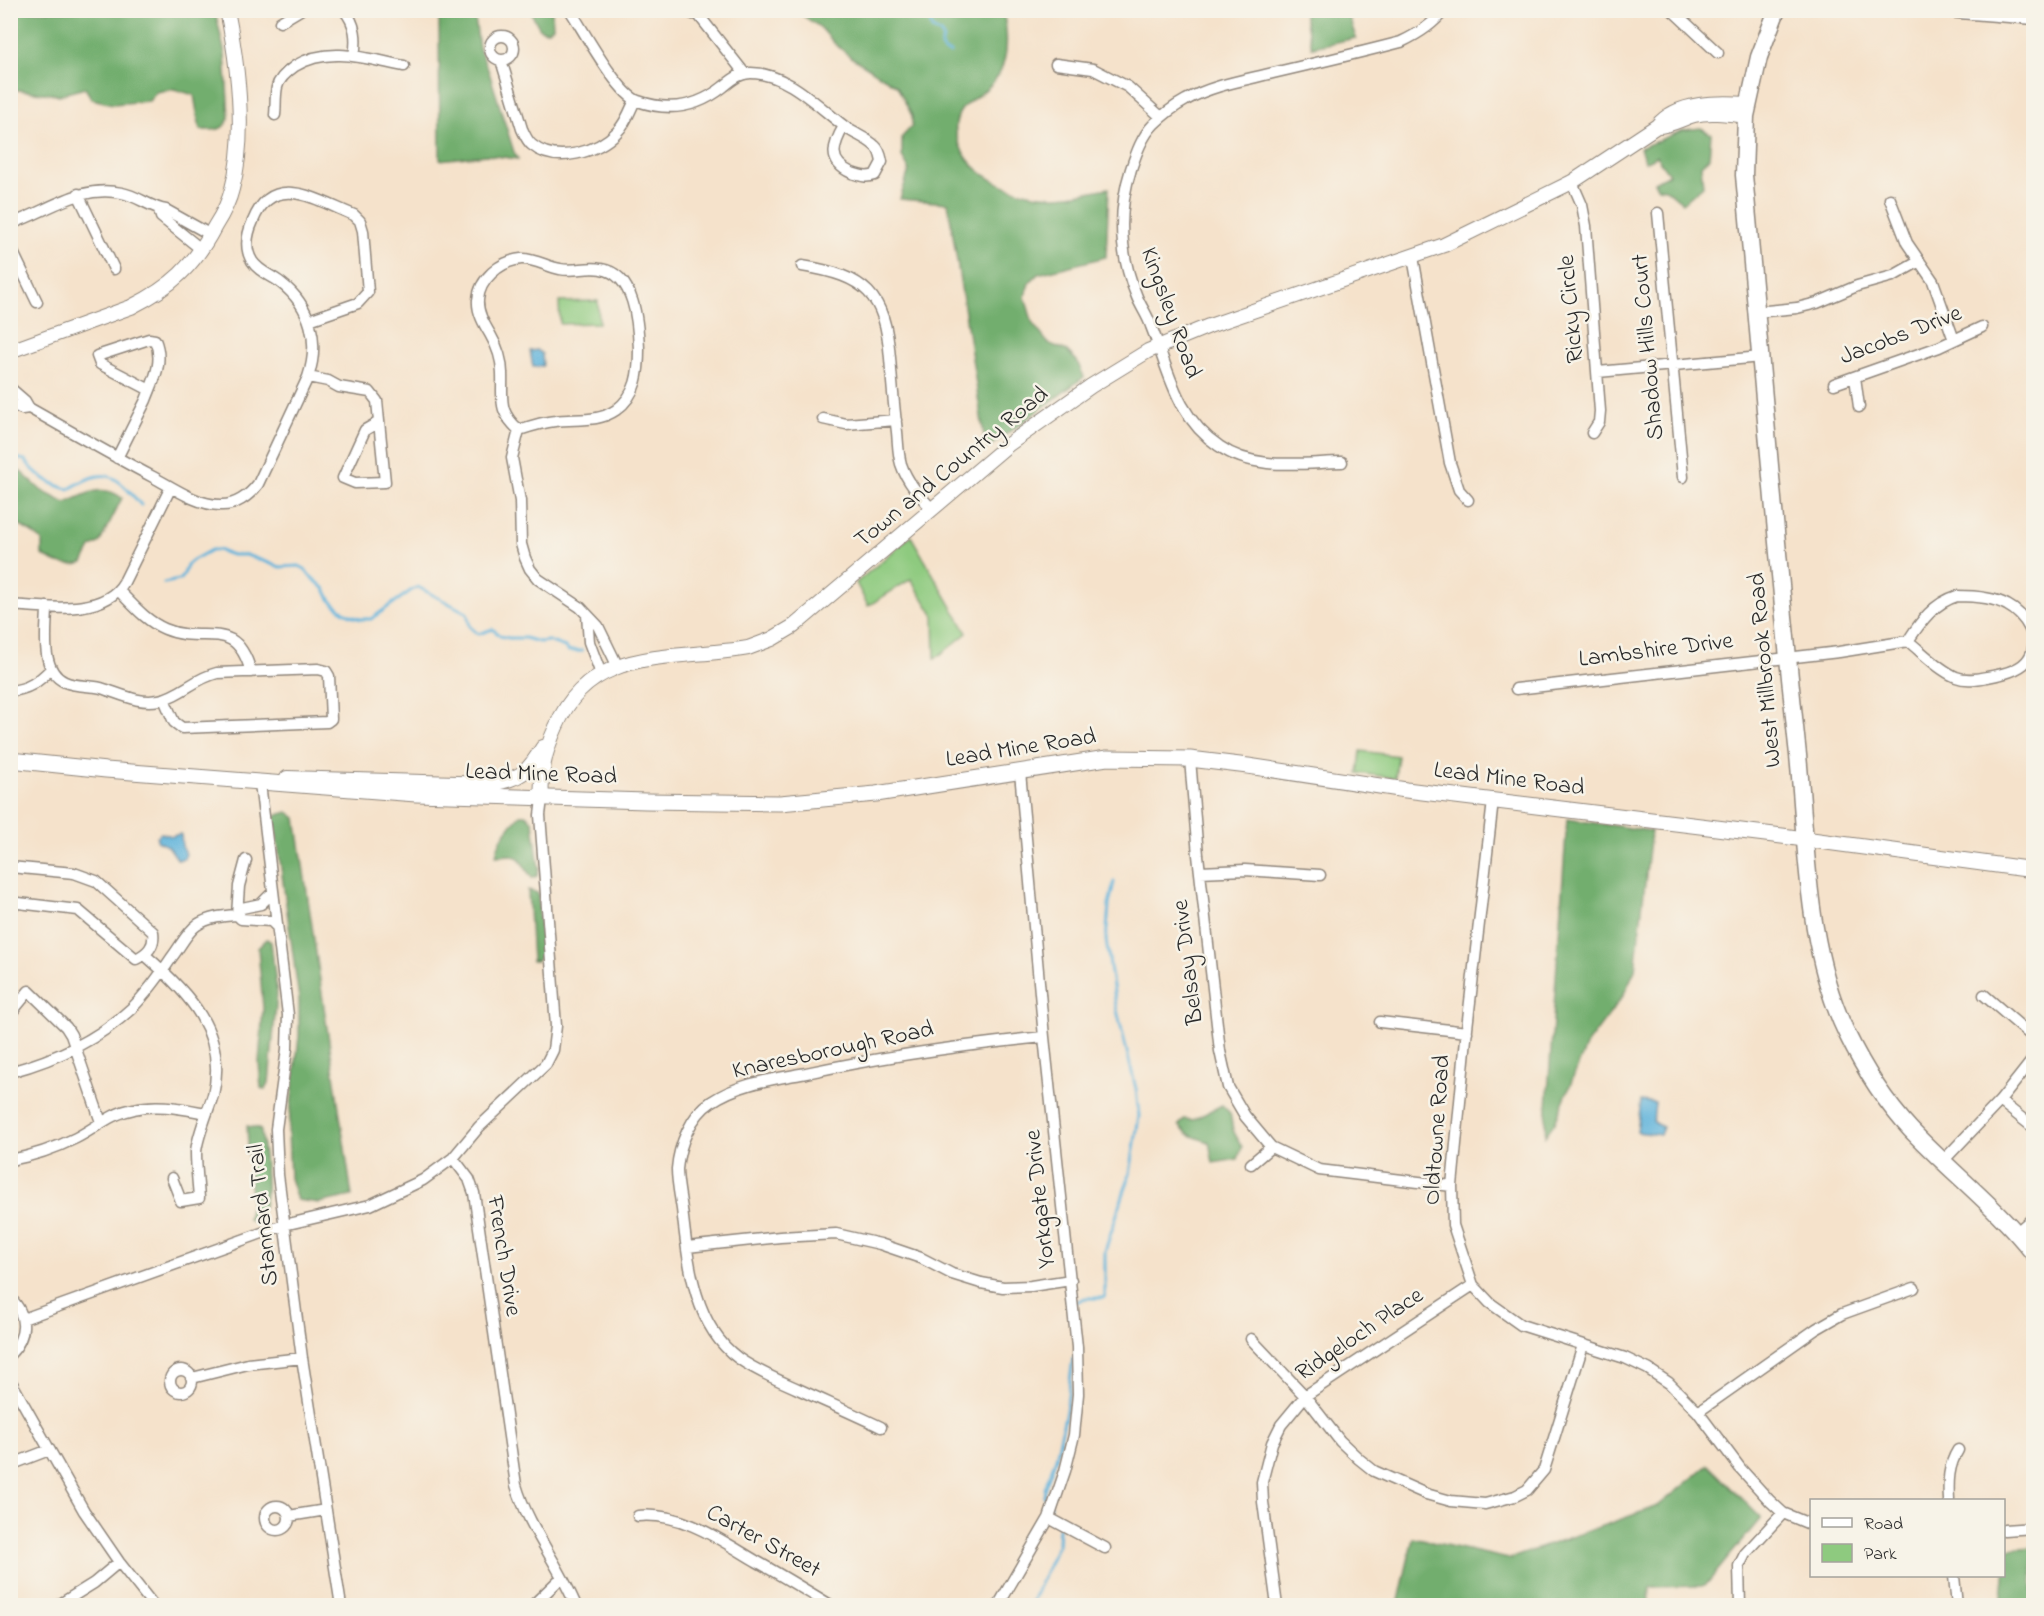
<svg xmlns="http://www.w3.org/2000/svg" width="2044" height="1616" viewBox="0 0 2044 1616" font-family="'Indie Flower',sans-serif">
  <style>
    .green { fill: #8eca7f; stroke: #5c7a55; stroke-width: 1.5 }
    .forest { fill: #72ae6e; stroke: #4e6c4c; stroke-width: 1.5 }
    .water { fill: #5fb3db; stroke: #456f83; stroke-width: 1.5 }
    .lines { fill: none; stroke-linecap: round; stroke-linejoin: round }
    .stream { stroke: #5fb3db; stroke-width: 3 }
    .minor-casing { stroke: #90867b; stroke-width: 13 }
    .tertiary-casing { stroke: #90867b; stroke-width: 16 }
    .secondary-casing { stroke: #90867b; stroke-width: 17 }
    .primary-casing { stroke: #90867b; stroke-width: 19 }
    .minor { stroke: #fff; stroke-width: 10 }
    .tertiary { stroke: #fff; stroke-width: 14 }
    .secondary { stroke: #fff; stroke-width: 15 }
    .primary { stroke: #fff; stroke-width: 16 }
    .labels { text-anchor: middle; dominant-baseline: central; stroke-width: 5; stroke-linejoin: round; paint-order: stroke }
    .street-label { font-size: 24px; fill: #2b2b2b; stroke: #f7f3e8 }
  </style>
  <rect width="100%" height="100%" fill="#f7f3e8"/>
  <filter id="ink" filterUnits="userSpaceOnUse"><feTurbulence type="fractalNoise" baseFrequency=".0167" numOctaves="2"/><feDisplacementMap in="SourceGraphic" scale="12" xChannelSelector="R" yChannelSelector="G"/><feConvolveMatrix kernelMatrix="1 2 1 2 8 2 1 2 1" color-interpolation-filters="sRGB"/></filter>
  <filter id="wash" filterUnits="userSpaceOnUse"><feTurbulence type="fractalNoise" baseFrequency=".008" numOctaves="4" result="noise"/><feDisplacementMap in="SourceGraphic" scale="24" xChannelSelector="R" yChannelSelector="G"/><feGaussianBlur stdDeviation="1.35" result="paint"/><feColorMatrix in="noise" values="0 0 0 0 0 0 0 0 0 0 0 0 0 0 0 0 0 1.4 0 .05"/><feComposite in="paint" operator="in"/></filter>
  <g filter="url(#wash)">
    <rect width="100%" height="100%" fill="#f5e2cb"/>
    <path class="green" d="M598,301L599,323L560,324L559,302Z
      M911,536L967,633L935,659L934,616L911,579L868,606L856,583Z
      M1361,751L1398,756L1395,778L1358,773Z"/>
    <path class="forest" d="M10,11H215L225,54L229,118C224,132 213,130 200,130L194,95L174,89L156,92L149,101L113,104L92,99L85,88L59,95L11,89Z
      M430,11H474L479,48L489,72L514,152L518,159L487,155L440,160L439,20Z
      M530,11H552L553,27L546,31L540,29Z
      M796,11H1003C1009,39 1010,71 984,91C975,98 962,105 958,116C954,126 955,134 959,143C972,179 1018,195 1054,196C1072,196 1091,191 1109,188L1106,257L1038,274L1029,283L1025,297L1033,324L1048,343L1067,351L1077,361L1084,377L986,449L948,203L900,199L909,170L902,156V137L912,126V116L897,86L851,57L835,44L821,28Z
      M1303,11H1347L1356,38L1312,47Z
      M1701,128L1711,134L1709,158L1701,165L1703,186L1683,203L1666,189L1658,188L1654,182L1669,174L1656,156L1645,162L1640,148L1684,130Z
      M10,469L21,472L42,491L65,503C86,495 102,482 122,498L100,542L91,548L83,563C67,568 55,563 42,555V541C34,532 23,529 19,524C6,509 10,488 10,469Z
      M288,812L296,818L352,1196L319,1203L297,1200L290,1178L288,1132L299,1036V999L274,816Z
      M520,815H527L533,822L539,869L537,876L532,878L519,858L511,855L496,856C498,839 509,827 520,815Z
      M1567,819L1651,831L1635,970L1623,996L1587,1044L1555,1122L1545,1136Z
      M528,890L538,893L542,955L537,961H532Z
      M267,939L271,942L277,994L269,1083L265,1090L261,1088L259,1063L263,1008L258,948Z
      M1222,1105L1230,1113L1233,1130L1242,1147L1238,1159L1213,1163L1209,1142C1197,1138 1187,1136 1179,1125L1184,1119L1193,1120Z
      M247,1126L258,1128L261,1131C263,1154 275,1208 254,1222L248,1220L251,1203Z
      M1708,1465L1761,1518L1705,1586L1650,1587L1649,1605H1398L1413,1538L1509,1559L1658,1506Z
      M2033,1547V1605H2001L2007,1549Z"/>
    <path class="water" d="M537,350L542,354L543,366L533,367L530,351Z
      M161,833L172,836L181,834L182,846L186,854L184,858L178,860L169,847L157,841V836Z
      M1641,1101L1655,1103L1653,1122L1663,1127L1660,1135L1637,1132Z"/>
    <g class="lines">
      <path class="stream" d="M902,10L912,18L929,16L932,29L940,33L943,38L941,47L944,51L950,53
        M10,457L25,460C36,475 51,485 69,489C107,466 114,473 141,505
        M164,583L179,580L184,574L187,565L193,560L211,550H218L232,555H246L280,567L299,566L305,569L309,575L325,589L331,601L344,612L360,619H371L412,590L418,587L467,613L470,627L478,634L493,629L500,636L509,638H525L539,642L548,641L565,647L568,651H582
        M1076,1302L1085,1298H1103L1105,1296V1251L1130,1174L1139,1116L1136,1089L1116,1006L1106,940L1109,905L1114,882
        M1050,1506L1044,1496L1046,1484L1056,1458L1066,1411L1073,1359
        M1030,1606L1058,1544L1059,1525"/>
    </g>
  </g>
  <g filter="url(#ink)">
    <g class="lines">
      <g class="minor-casing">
        <path id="minor" d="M344,10C356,24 357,39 354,56
          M570,10C584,31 617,93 638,101C669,112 698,107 723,87C732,80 739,73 751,73C789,73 820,109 848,129C857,135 868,139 875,146C880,150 881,157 882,162L875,175C866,178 861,176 852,173C827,162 833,145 844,126
          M683,10L693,14L700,10
          M1672,10L1718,53
          M1922,10L2034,19
          M697,13L745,74
          M280,22L300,10
          M490 48a12 12 0 1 1 24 0a12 12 0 1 1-24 0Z
          M2034,59V72
          M501,60L522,129C525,135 527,141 532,145C556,165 598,152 617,132C626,123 630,111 635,100
          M1056,64L1093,69L1128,87L1161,117
          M275,115C276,106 275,95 277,87C279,78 288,71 295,66C329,45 368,59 404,66
          M1572,182L1582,205L1586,226L1600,411L1599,422L1592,433
          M78,194L114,269
          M1890,199L1907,243L1933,281L1954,340
          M159,209L161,217L202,250
          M1658,213L1683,477
          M10,224C49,211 79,184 122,193C138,196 151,208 166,210L211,235
          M10,246L37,302
          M1413,257L1450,463L1459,490L1468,500
          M802,266C866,276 885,294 890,358C892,383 894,407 897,432C898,442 898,454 901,464C907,482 919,495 932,509
          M1756,312L1797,308L1817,303L1857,286L1893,276L1918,262
          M1598,372L1761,357
          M308,377L328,381L339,387L370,392L377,401L385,482L355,483L343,478L365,430L379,422
          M1855,377L1859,407
          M1834,384L1939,347L1982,327
          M10,388L25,401L29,408
          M10,403L22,409L29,408C70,431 111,455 153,477C172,487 197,505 220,505C235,506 249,496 258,484L308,377C320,342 311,306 281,283C271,275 259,272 252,261C244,248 247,234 253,221C273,170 318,201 354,215L360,221L363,231L368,292L358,303L309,320
          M823,419L846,424L896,420
          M519,430C497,410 503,400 502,373C502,359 497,346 490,334C484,324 477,312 478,300C479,280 500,261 521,259C533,258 548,267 560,269C574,272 588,266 601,269C635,274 638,323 639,349C639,372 637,395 616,410C597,423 577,418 555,421C543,422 531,426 519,430L512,458L520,501L521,544L525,558L530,569L538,579L580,607L598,626L618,667
          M117,458L146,400C154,379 164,362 155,340L149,339L97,356L100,364L150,390
          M1342,462C1301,463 1254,471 1219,446C1176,417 1169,371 1151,326C1148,316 1141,307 1137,297C1119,254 1117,213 1131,169C1136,154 1142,136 1154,124C1163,115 1175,106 1186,100C1212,85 1245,80 1273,73C1316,63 1359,53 1401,42C1418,34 1433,25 1444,10
          M119,591C133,605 146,621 165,629C204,646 235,615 251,672
          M1957,596C1973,596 1993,597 2007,605C2024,614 2042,639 2029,658C2022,670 2000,675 1987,677C1977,679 1966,681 1956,677C1938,669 1923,653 1908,641C1921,621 1934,603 1957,596Z
          M10,605C45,607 104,617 124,582L171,487
          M47,607C47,629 39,671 65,682C76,687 89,685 101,688C121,694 138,704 159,700C180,696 195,678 217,673L318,669L326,671L329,676L331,719L327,722L182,728L174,722L164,699
          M587,615L589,642L601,674
          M1516,689L1839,652L1908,641
          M10,691C29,689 38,682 51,669
          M1190,759L1198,855L1220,1051L1228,1087L1245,1116L1271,1147L1319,1170L1452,1186
          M260,783L288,1015L287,1049L276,1129L278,1175L302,1358L341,1606
          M1493,801L1467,1028L1452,1186L1453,1225L1473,1285L1490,1303L1521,1325L1625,1358L1648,1369L1669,1383L1698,1412L1740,1468L1770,1501L1783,1513L1812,1525
          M10,867L74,873L96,881L153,932C155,946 148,953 136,959L78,910L10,902
          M1200,872L1245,870L1320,875
          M237,915L239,886L246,860
          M237,915L242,908L261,904L272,893
          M145,955C188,992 228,1033 213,1095C208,1111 197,1137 196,1152C196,1168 198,1183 199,1198L181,1201L172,1178
          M1984,995L2034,1038
          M10,1014L29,991L66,1027L71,1035L101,1122
          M1380,1022L1467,1032
          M10,1072C54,1060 99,1039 132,1008C147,993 160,975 172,957C180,947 187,932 197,925C209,917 224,916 237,915L241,919L271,921L277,927
          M2000,1101L2034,1128
          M453,1158L469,1179L474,1193L516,1485C529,1529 559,1564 576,1606
          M10,1160C33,1156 56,1148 76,1138C96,1128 111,1113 134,1109C158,1103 183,1109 207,1113
          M1943,1161L2000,1101L2034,1058
          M1251,1164L1271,1147
          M2017,1232L2034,1217
          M687,1247L780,1237L836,1234L880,1244L921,1258L952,1274L981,1283L1003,1287L1031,1286L1071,1280
          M10,1298C28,1315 27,1337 10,1354
          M23,1319L284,1225L370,1205L423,1180L453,1158L479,1127L546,1064L553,1050L556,1026L540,815L542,799
          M1251,1339L1305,1396L1340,1441L1359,1459L1374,1471L1426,1494L1451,1501L1485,1504L1515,1496L1527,1490L1544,1470L1583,1345
          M170 1381a11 11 0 1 1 22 0a11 11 0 1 1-22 0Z
          M192,1378L248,1364L302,1358
          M10,1380L84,1511L119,1562L154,1606
          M1698,1412L1816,1329L1842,1314L1914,1288
          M881,1427C854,1414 826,1402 798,1389C778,1380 756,1371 738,1358C693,1325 688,1260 682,1209C680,1196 677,1181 677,1169C679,1145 691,1115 711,1102C739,1083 774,1079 806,1073C885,1056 965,1045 1044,1037
          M10,1465L49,1450
          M1949,1500C1948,1482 1948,1466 1958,1450
          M265 1518a12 12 0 1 1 24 0a12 12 0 1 1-24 0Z
          M289,1516L326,1510
          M638,1516C682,1512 719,1539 756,1561C781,1575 807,1591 832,1606
          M1049,1518L1105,1548
          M2004,1530L2034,1528
          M1954,1576L1957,1606
          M57,1606L94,1583L119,1562
          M532,1606L561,1578
          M998,1606L1049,1518L1065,1471L1074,1435L1078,1394L1077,1347L1044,1037L1020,772
          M1277,1606L1263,1502L1262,1482L1272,1443L1281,1425L1305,1396L1473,1285
          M1740,1606L1739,1566L1745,1554L1783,1513"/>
      </g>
      <g class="tertiary-casing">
        <path id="tertiary" d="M1657,126C1671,126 1680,119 1694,115C1710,111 1729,114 1746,116
          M10,351L131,307C171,287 194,266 215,226C222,215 229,202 232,189C247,135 238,65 227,10
          M287,778L491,784C523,777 526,774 543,747
          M542,799C540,772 545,751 556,727C591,644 674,661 748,648L772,639L794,626L1009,444L1091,386L1148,351L1209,326L1444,245L1572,182L1657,126C1677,101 1720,102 1749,104"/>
      </g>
      <g class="secondary-casing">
        <path id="secondary" d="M10,760L106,770L416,794L646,801L780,803L876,794L1107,758L1190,759L1248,766L1406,790L1782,836L2034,870"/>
      </g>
      <g class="primary-casing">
        <path id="primary" d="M1777,10L1759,57L1746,116L1744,175C1762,368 1777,562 1798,755C1807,847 1806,950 1847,1034C1864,1069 1885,1102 1911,1130C1951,1172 1998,1208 2034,1254"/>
      </g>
      <use href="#minor" class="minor"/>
      <use href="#tertiary" class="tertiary"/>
      <use href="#secondary" class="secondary"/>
      <use href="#primary" class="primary"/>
    </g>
  </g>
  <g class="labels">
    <g class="street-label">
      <text transform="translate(1572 309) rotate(-95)">Ricky Circle</text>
      <text transform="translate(1170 313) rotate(70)">Kingsley Road</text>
      <text transform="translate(1901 336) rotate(-21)">Jacobs Drive</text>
      <text transform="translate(1649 347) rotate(-95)">Shadow Hills Court</text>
      <text transform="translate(952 468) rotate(-39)">Town and Country Road</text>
      <text transform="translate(1656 651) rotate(-7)">Lambshire Drive</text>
      <text transform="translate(1766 670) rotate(-95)">West Millbrook Road</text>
      <text transform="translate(1021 749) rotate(-9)">Lead Mine Road</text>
      <text transform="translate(541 775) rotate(2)">Lead Mine Road</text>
      <text transform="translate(1509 780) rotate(7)">Lead Mine Road</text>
      <text transform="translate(1189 962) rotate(-97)">Belsay Drive</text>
      <text transform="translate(833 1051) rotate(-12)">Knaresborough Road</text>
      <text transform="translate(1438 1130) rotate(-86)">Oldtowne Road</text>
      <text transform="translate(1041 1199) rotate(-96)">Yorkgate Drive</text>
      <text transform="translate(264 1215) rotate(-96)">Stannard Trail</text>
      <text transform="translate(503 1256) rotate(81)">French Drive</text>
      <text transform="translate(1360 1335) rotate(-34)">Ridgeloch Place</text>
      <text transform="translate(763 1542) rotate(29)">Carter Street</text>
    </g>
  </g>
  <rect width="2044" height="1616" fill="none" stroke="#f7f3e8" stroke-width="36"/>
  <rect x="1810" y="1499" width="195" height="78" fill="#f7f3e8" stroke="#a5a39c" stroke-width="1.5"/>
  <rect x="1822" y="1518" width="30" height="9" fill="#ffffff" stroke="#a5a39c" stroke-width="1.5"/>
  <text x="1864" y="1529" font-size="18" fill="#2b2b2b">Road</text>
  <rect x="1822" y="1544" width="30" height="18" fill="#8eca7f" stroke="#a5a39c" stroke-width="1.5"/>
  <text x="1864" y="1559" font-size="18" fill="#2b2b2b">Park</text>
</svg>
